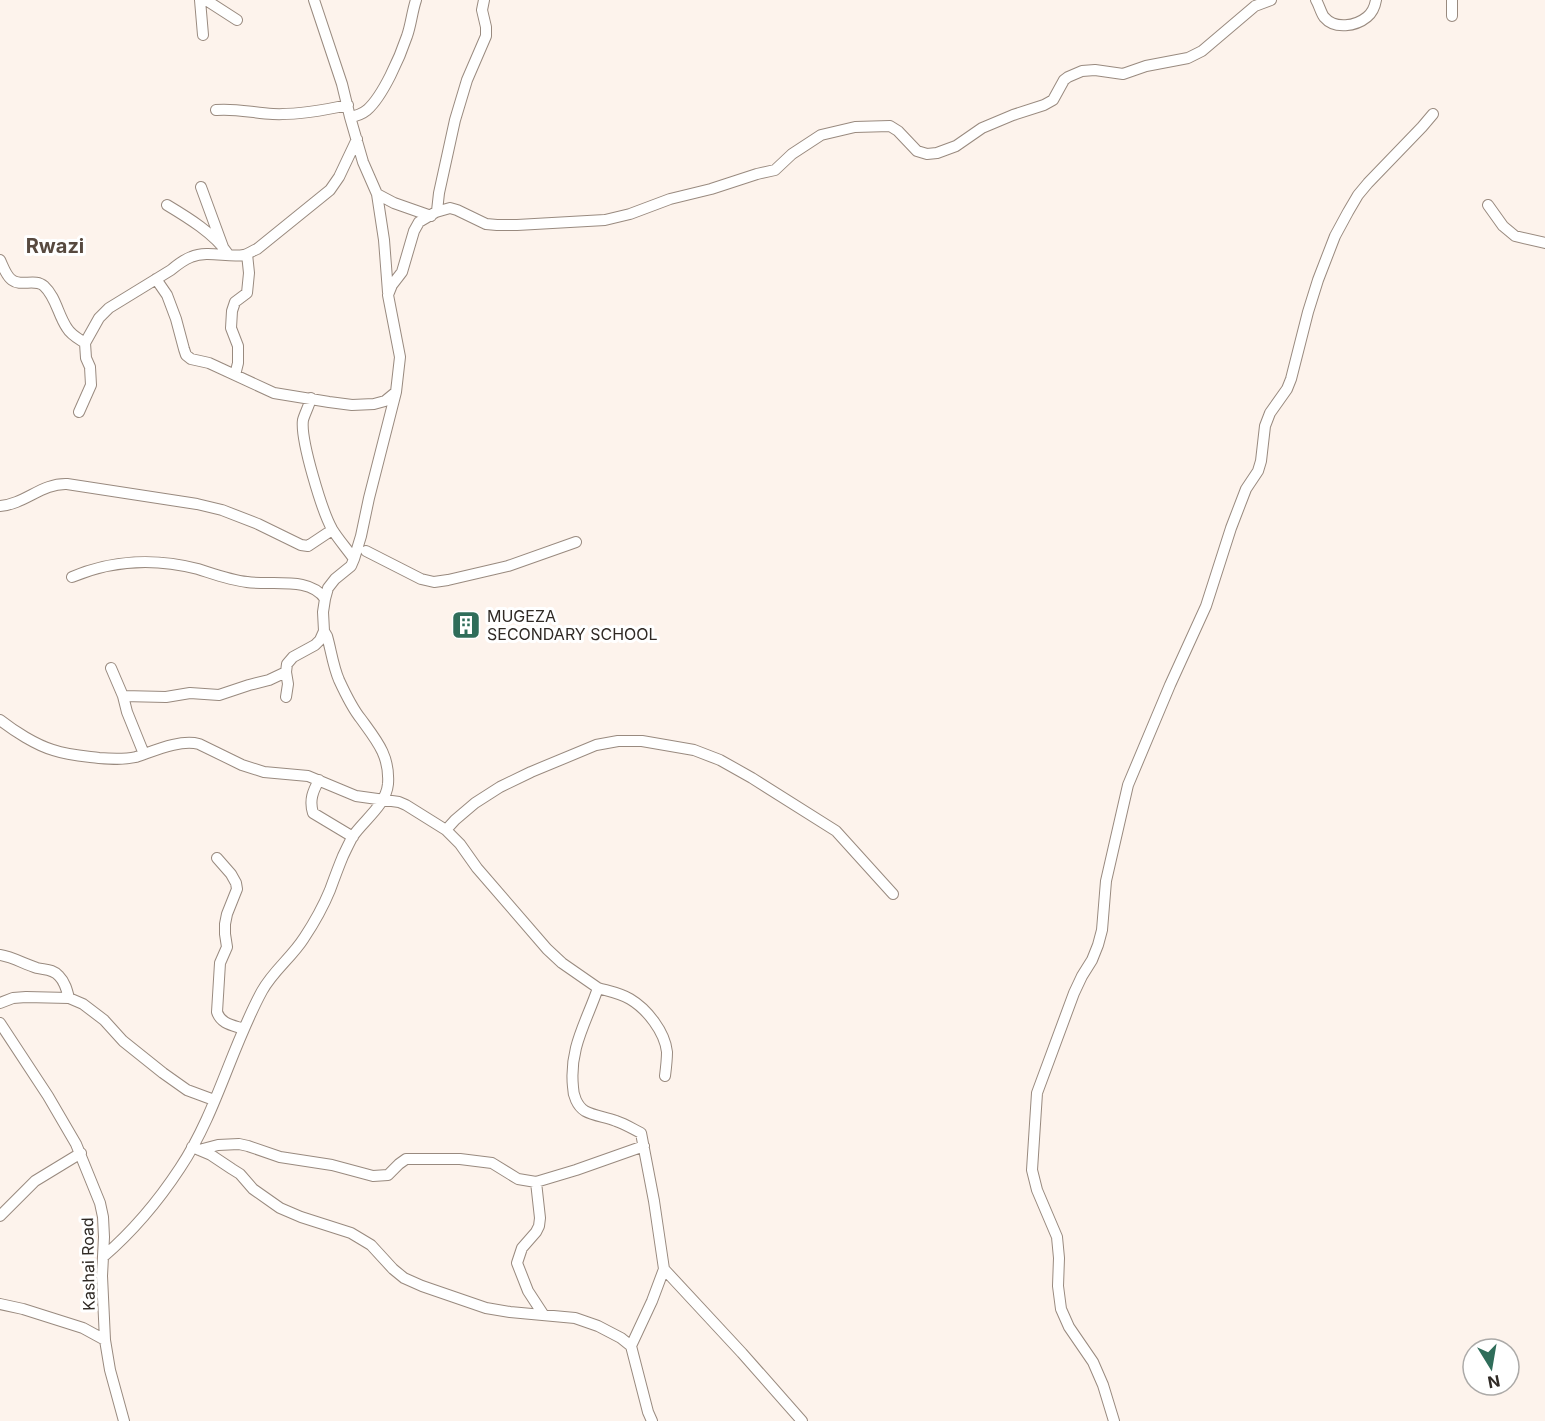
<svg xmlns="http://www.w3.org/2000/svg" width="1545" height="1421" viewBox="0 0 1545 1421" font-family="Inter,sans-serif">
  <style>
    .lines { fill: none; stroke-linecap: round; stroke-linejoin: round }
    .minor-casing { stroke: #998a7f; stroke-width: 12 }
    .minor { stroke: #fff; stroke-width: 10 }
    .labels { text-anchor: middle; dominant-baseline: central; stroke-width: 6; stroke-linejoin: round; paint-order: stroke }
    .poi-label { font-size: 16px; fill: #302a25; stroke: #fff; text-anchor: start }
    .street-label { font-size: 16px; fill: #302a25; stroke: #fff }
    .quarter-label { font-size: 20px; font-weight: bold; fill: #57493f; stroke: #fff }
  </style>
  <rect width="100%" height="100%" fill="#fdf3ec"/>
  <g class="lines">
    <g class="minor-casing">
      <path id="minor" d="M200,0L203,35
        M206,0L237,20
        M314,0L342,84L350,117L363,162L377,194L384,240L388,292
        M1316,0C1319,5 1321,13 1324,17C1335,30 1356,26 1367,17C1372,13 1375,6 1376,0
        M1452,0V16
        M216,110C235,108 253,113 273,114C296,115 325,110 348,105
        M350,117C357,116 362,114 367,110C383,96 400,57 407,36C411,25 412,12 416,0
        M201,187L223,247
        M377,194L394,203L431,216
        M167,205C187,217 215,234 228,254
        M1488,205L1503,226L1515,236L1545,243
        M437,211L439,193L455,120L467,80L486,36V27L482,10L484,0
        M0,260C3,266 6,276 12,280C21,287 35,278 44,286C56,297 58,315 67,328C71,335 79,339 85,343
        M156,279L167,295L176,319L184,349L186,355L191,359L209,363L274,393L329,402L352,405L374,404L385,401L396,392
        M235,375L238,363V346L231,328L232,311L235,302L247,293L249,273L247,254
        M311,398C309,406 305,413 303,420C300,439 322,511 332,529C338,539 347,549 354,559
        M79,412L91,385L90,367L86,358L85,343L99,318L109,308L171,270C177,265 183,260 191,257C208,250 228,258 244,255C248,254 252,251 257,249L330,190L339,177L357,139
        M0,506C25,504 42,483 67,484L197,504L222,510L258,524L301,545L308,546L332,530
        M366,551L421,579L434,582L448,580L508,566L576,542
        M72,577C112,560 156,558 198,569C214,574 230,580 247,582C271,586 310,576 325,599
        M111,668L123,696L127,712L144,754
        M123,696L166,697L190,693L219,695L249,685L269,680L286,672
        M286,697L288,684L286,672L287,664L293,657L315,645L320,640L324,631
        M0,720C14,731 36,745 53,750C68,755 83,756 99,758C111,759 123,760 136,757C154,751 180,739 199,744L242,765L264,772L308,776L356,796L399,802L406,805L446,830L460,844L477,868L547,949L562,963L598,988C586,1023 569,1048 573,1087C573,1095 577,1106 585,1111C594,1116 606,1117 616,1121C625,1124 633,1129 641,1133L654,1201L664,1269L652,1301L631,1346L648,1412L652,1421
        M319,780C313,791 309,800 313,813L353,837
        M446,830L455,820L475,803L500,787L531,772L596,745L618,741H642L694,750L720,760L752,778L836,831L893,894
        M217,858L231,874L236,883L237,889L227,914L225,924V934L227,947L220,963L217,1012C221,1024 232,1025 244,1029
        M0,955C13,957 24,964 37,968C45,970 53,969 59,976C65,982 67,990 69,998
        M598,988C608,991 620,993 630,999C647,1009 665,1032 667,1052C667,1060 666,1068 665,1076
        M0,1003L13,998L26,997L69,998L83,1004L104,1020L123,1041L163,1073L187,1090L214,1100
        M0,1023L48,1096L76,1144L100,1203L103,1217L104,1237L102,1276L105,1340L110,1370L124,1421
        M192,1147L211,1155L232,1169L240,1174L253,1189L280,1208L301,1217L351,1233L371,1245L393,1269L404,1278L422,1286L486,1308L510,1312L575,1318L598,1326L621,1338L631,1346
        M199,1150L218,1145L239,1144L248,1146L280,1157L332,1165L373,1176L388,1175L399,1164L406,1159H460L492,1163L518,1179L536,1182L576,1170L644,1146
        M536,1182L540,1218L539,1226L536,1232L522,1248L517,1263L528,1291L543,1314
        M0,1216L35,1181L81,1153
        M103,1257C132,1232 159,1200 180,1168C216,1114 231,1048 262,991C273,971 292,957 304,938C314,923 323,907 330,890C334,879 338,868 343,856C346,850 349,843 353,836C364,820 386,805 388,784C390,756 377,741 361,719C352,708 345,693 339,680C333,666 331,650 327,636L324,631L323,612L325,599L328,588L335,579L351,566L354,559L361,536L369,498L396,392L400,357L388,295L392,285L402,272L414,231L419,222L436,212L450,208L457,210L486,224L497,225H517L605,220L630,214L670,199L711,189L757,174L775,170L792,154L821,135L855,127L890,126L898,131L917,151L927,154L937,153L956,146L982,128L1013,115L1044,105L1053,100L1064,80L1068,77L1082,71L1095,70L1123,74L1146,66L1188,58L1202,51L1255,6L1271,0
        M664,1269L742,1353L802,1421
        M0,1304L23,1309L83,1328L105,1340
        M1114,1421L1103,1385L1093,1362L1069,1327L1061,1309L1058,1286L1059,1258L1057,1237L1037,1190L1032,1170L1037,1093L1074,993L1082,976L1092,960L1098,945L1102,930L1106,881L1128,785L1170,685L1206,606L1231,528L1246,489L1258,471L1261,461L1265,426L1270,413L1287,389L1291,379L1308,312L1318,280L1335,236L1348,212L1358,195L1368,183L1422,127L1433,114"/>
    </g>
    <use href="#minor" class="minor"/>
  </g>
  <defs>
    <g id="building-square" transform="scale(1.5)"><rect x="-9" y="-9" width="18" height="18" rx="4" fill="#2f6d5a" stroke="#fff"/><path d="M-4-6H4V6H1V3H-1V6H-4ZM-2.5-4.3h1.7v1.8h-1.7ZM.8-4.3h1.7v1.8H.8ZM-2.5-1h1.7V.8h-1.7ZM.8-1h1.7V.8H.8Z" fill="#fff"/></g>
  </defs>
  <g fill-rule="evenodd">
    <use href="#building-square" x="466" y="625"/>
  </g>
  <g class="labels">
    <g class="poi-label">
      <text x="487" y="616">MUGEZA<tspan x="487" dy="18">SECONDARY SCHOOL</tspan></text>
    </g>
    <g class="street-label">
      <text transform="translate(88 1264) rotate(-91)">Kashai Road</text>
    </g>
    <g class="quarter-label">
      <text x="55" y="246">Rwazi</text>
    </g>
  </g>
  <g transform="translate(1491 1367) rotate(169)"><circle r="28" fill="#ffffff" stroke="#acaaa8" stroke-width="1.5"/>
  <path d="M0-4.5L10 22L0 15L-10 22Z" fill="#2f6d5a"/>
  <text y="-9" font-size="16" font-weight="bold" text-anchor="middle" fill="#302a25">N</text>
  </g>
</svg>
